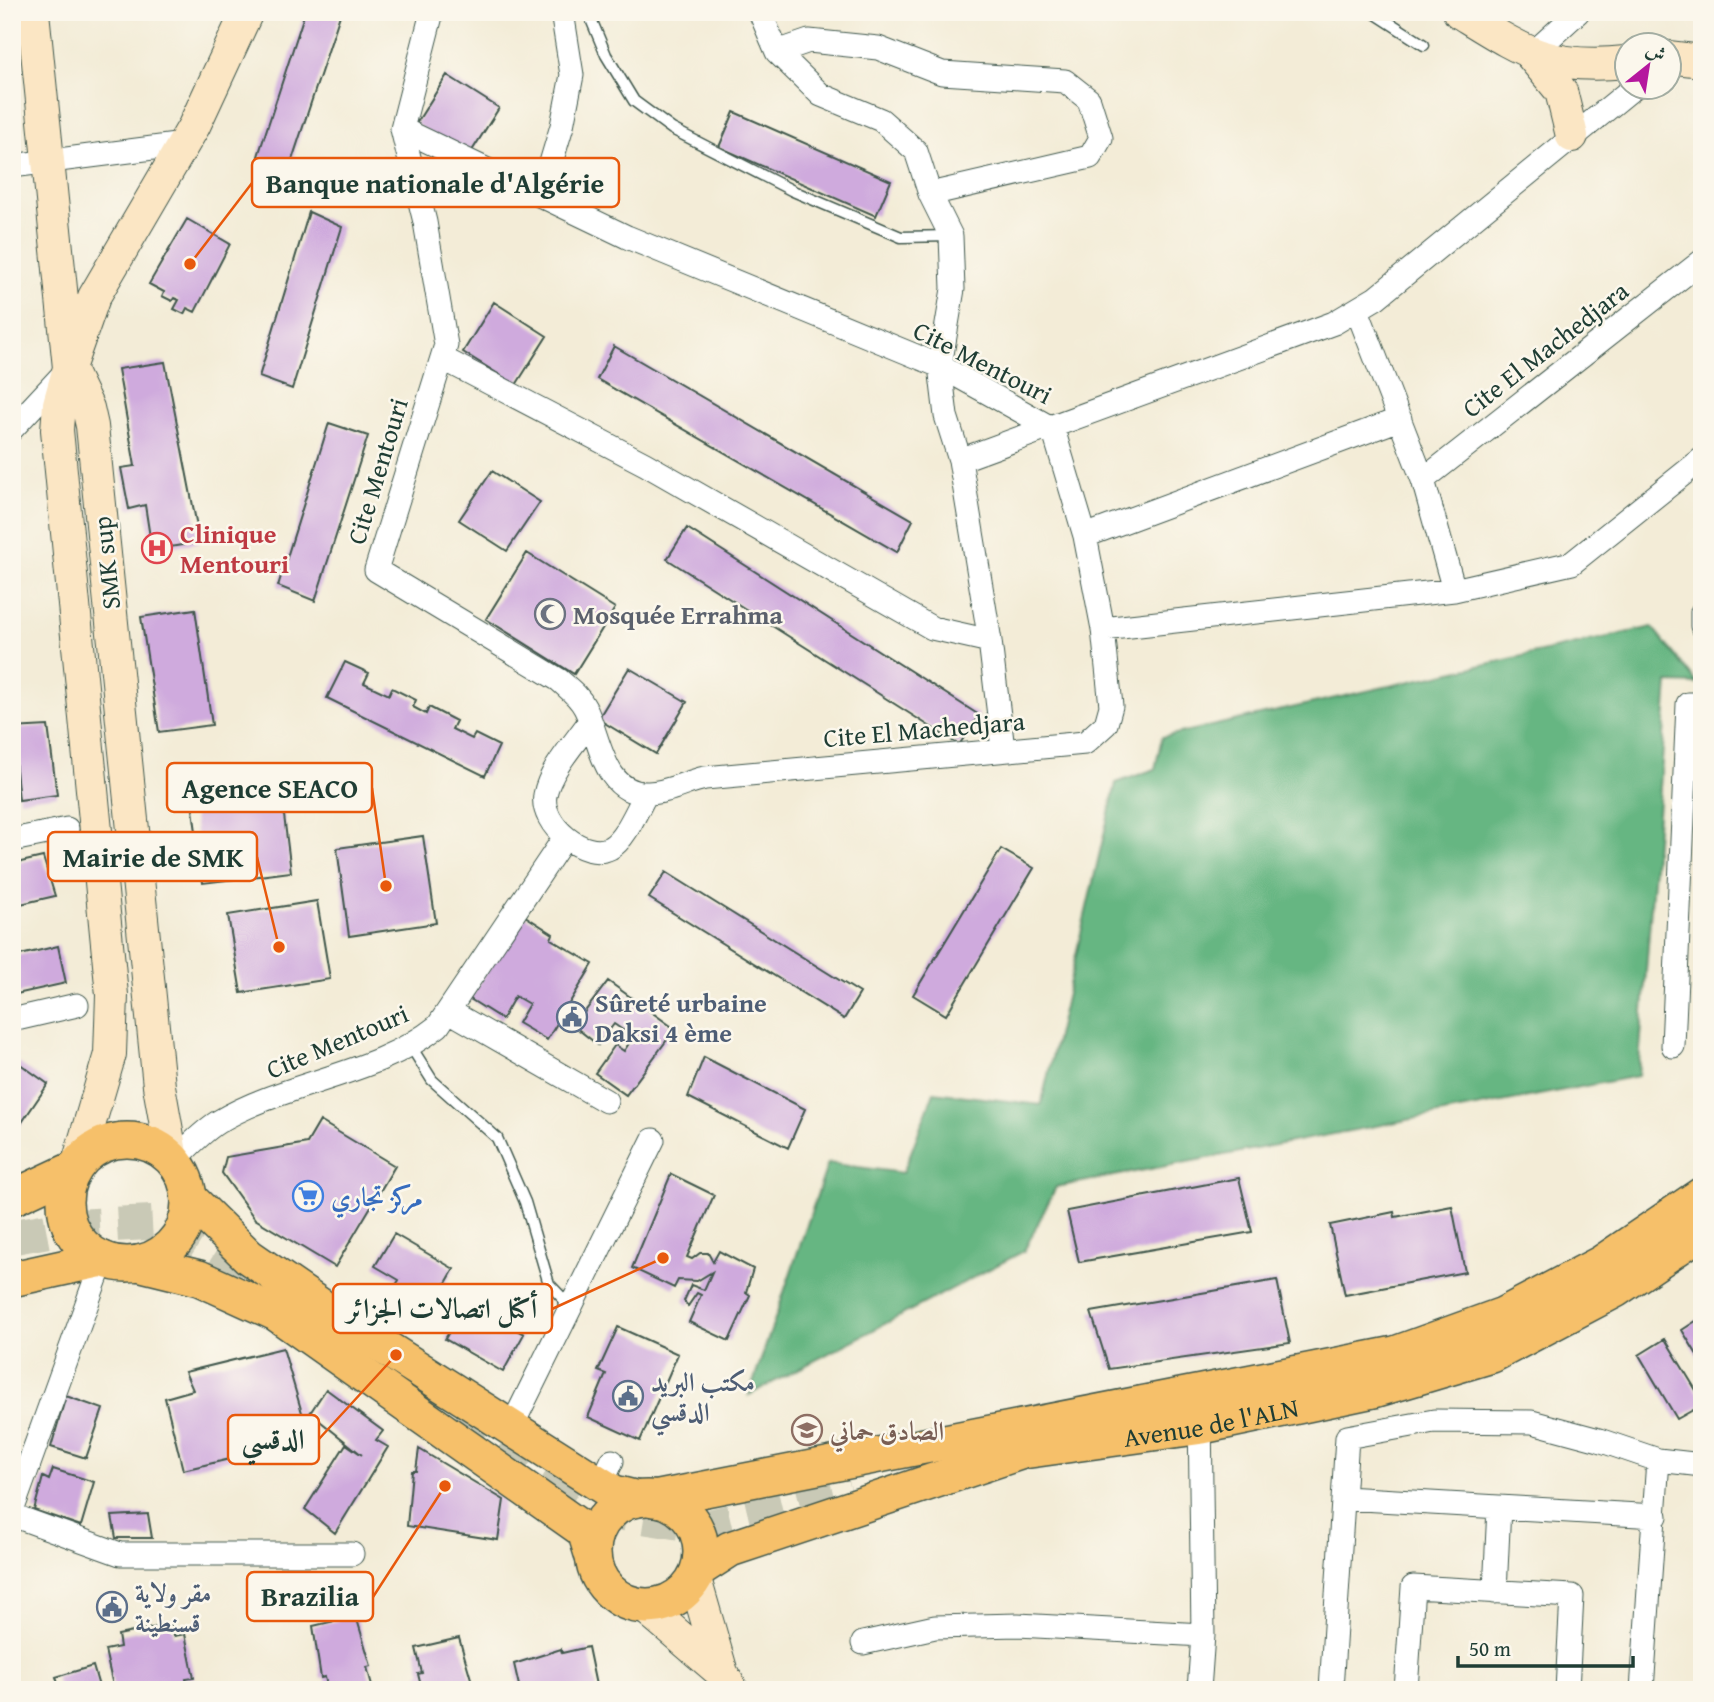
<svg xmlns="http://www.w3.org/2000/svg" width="1714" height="1702" viewBox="0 0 1714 1702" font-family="'Gentium Book Plus',Amiri,serif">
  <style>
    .forest { fill: #66b682; stroke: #427a5b; stroke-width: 2 }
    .building { fill: #cfaadd }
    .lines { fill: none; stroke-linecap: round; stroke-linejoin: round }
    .primary-tunnel { stroke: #c9c9b6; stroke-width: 35; stroke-dasharray: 35 18; stroke-linecap: butt }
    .service-casing { stroke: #3f574c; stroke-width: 13 }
    .minor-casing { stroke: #3f574c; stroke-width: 25 }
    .secondary-casing { stroke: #3f574c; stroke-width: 34 }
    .primary-casing { stroke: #3f574c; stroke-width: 38 }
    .service { stroke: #fff; stroke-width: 10 }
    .minor { stroke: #fff; stroke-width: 23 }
    .secondary { stroke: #fbe6c4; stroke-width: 32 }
    .primary { stroke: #f6c06b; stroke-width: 35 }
    .labels { text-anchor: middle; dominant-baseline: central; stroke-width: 5; stroke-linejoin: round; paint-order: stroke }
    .street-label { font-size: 26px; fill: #1f3d34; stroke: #fbf7ec }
    .health-label { font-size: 26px; font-weight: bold; fill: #be3a42; stroke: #fbf7ec; text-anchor: start }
    .worship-label { font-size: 26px; font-weight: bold; fill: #5b616d; stroke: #fbf7ec; text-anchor: start }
    .service-label { font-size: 26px; font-weight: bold; fill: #4e5e75; stroke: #fbf7ec; text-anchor: start }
    .shop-label { font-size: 26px; font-weight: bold; fill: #366cbe; stroke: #fbf7ec; text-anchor: start }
    .education-label { font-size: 26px; font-weight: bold; fill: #785e54; stroke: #fbf7ec; text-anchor: start }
    .leader { fill: none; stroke: #e8590c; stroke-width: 2.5 }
    .callout-dot { fill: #e8590c; stroke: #fbf7ec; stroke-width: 2.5 }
    .callout { fill: #fbf7ec; stroke: #e8590c; stroke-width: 2.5 }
    .callout-label { font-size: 28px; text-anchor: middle; font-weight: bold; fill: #1f3d34 }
  </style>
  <rect width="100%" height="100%" fill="#fbf7ec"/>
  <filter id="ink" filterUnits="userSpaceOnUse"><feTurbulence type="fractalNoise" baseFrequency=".0143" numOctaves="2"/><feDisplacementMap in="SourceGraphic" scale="14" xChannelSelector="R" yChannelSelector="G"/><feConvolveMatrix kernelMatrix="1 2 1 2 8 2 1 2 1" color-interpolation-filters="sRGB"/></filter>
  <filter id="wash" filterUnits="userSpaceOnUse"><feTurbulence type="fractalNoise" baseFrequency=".00686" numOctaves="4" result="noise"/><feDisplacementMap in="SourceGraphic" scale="28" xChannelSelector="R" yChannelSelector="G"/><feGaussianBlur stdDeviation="1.57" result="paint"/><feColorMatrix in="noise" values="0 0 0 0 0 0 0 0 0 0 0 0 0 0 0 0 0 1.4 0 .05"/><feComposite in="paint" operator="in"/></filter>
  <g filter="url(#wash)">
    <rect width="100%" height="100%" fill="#f3ecd7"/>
    <path class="forest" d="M1652,627L1698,684L1668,683L1638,1076L1056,1187L1024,1251L749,1395L828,1163L903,1173L934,1092L1041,1105L1116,783L1155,769L1162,737Z"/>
    <g id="blocks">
      <path class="building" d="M305,12H341L290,166L258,156Z
        M447,75L499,108L468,157L416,124Z
        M734,112L891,181L876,216L719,147Z
        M309,212L342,227L292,389L259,377Z
        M187,219L230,244L195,312L187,308L184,314L174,309L179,300L174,298L172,301L162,296L164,292L149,284Z
        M494,302L547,336L516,385L463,352Z
        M614,346L913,520L897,552L597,379Z
        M165,362L200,542L152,550L145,505L129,509L121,468L135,466L118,369Z
        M329,423L368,436L315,601L278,586Z
        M492,471L540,502L507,551L459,520Z
        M687,528L979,715L959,745L667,559Z
        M527,553L615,608L574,674L486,619Z
        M195,609L212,725L159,732L141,617Z
        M345,662L369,673L364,683L389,695L392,688L416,700L413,707L426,714L429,707L456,721L452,729L472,739L475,734L499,746L485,776L327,698Z
        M629,668L687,702L656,754L598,719Z
        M48,726L57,795L19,800L12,728Z
        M280,783L291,872L203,883L191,795Z
        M423,836L436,923L349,936L337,848Z
        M1001,849L1034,868L946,1015L913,995Z
        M43,857L55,896L12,906V864Z
        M666,872L860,993L844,1019L649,898Z
        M317,901L330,979L241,993L228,915Z
        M522,914L553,934L551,939L593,964L547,1040L518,1023L529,1004L515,996L502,1019L470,999Z
        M58,946L66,983L12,995V957Z
        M608,981L675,1029L626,1095L595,1073L615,1045L624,1051L633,1037L614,1024L598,1045L574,1026Z
        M704,1057L805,1109L788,1148L688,1097Z
        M16,1061L48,1084L12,1137V1066Z
        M320,1121L395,1166L335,1267L255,1219L222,1173L226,1157L307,1143Z
        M671,1174L714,1195L687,1257L692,1259L700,1253H708L713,1262L719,1251L753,1269L746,1292L750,1295L729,1341L689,1322L701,1295L697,1293L688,1306L684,1301L691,1285L704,1290L712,1272L697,1281L678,1280L674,1288L632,1268Z
        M1239,1178L1252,1232L1079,1262L1067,1211Z
        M1452,1206L1465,1272L1345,1295L1330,1225L1394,1212L1395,1217Z
        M394,1234L454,1269L422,1325L385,1304L399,1280L375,1266Z
        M1277,1280L1290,1343L1109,1369L1091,1312Z
        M466,1302L524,1334L503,1372L445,1339Z
        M1702,1317V1356L1699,1358L1682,1330Z
        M618,1327L678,1354L640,1441L588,1417L606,1374L598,1371Z
        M1665,1339L1702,1400V1405L1677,1419L1639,1355Z
        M283,1348L305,1423L289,1425L290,1445L183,1470L165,1398L193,1390L185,1372Z
        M326,1389L383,1431L376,1440L388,1447L335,1533L305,1509L346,1444L362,1455L310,1413Z
        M66,1396L103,1409L86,1458L51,1447Z
        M419,1449L504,1500L498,1540L407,1526L412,1471H416Z
        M53,1469L94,1482L81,1526L34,1510L43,1477L49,1480Z
        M148,1514L152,1538H116L112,1516Z
        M356,1616L371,1666L367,1667L373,1689L328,1690L325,1677L321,1678L313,1626Z
        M172,1624L174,1636L185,1634L194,1678L186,1679L188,1690H114L105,1650L120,1647L118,1635Z
        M459,1638L474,1689L422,1690L418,1674L422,1673L416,1648Z
        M588,1647L597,1690H520L514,1664L561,1649L562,1653Z
        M93,1666L100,1690H60L56,1677Z"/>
    </g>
  </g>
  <g filter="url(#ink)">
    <use href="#blocks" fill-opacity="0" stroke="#3f574c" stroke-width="2"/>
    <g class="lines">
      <path class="primary-tunnel" d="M12,1237L67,1227L159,1222L196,1241L266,1286
        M367,1358L567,1487
        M550,1472L615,1512L708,1527L852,1493"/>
      <g class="service-casing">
        <path id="service" d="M588,12L606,55L634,101L672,129L793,191L901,237L951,236
          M1373,12L1424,45
          M410,1045L432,1080L497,1138L525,1202L549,1284L570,1306"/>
      </g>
      <g class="minor-casing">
        <path id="minor" d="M760,12L777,52L821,95L881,120L916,151L930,194L951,236L953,289L940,366L946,416L960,460L990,641L1003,749
          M777,52L809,41L878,48L942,73L1065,81L1089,100L1101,138L1090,157L930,194
          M1531,55L1578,12
          M402,129L627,237L940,366L1053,429L1085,536L1103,629L1111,706L1106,724L1085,743L705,778C686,782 667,793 648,793C603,795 600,737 585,708C579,696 569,689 559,680L376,570L446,345L425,222L402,129L432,12
          M12,166L184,144
          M541,196L562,126L572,75L562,12
          M1357,310L1423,480L1454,590
          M442,358L645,464L932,628L990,641
          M12,429L67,370
          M960,460L1334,323L1376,298L1633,88
          M1423,480L1702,261
          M1085,536L1400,419
          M1702,612V626
          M1103,629L1454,590L1572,563L1702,459
          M590,721C576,742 550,769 545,795C540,825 585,861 610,848C626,839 637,809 646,794
          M12,840L67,829
          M449,1011L606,1101
          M12,1020L77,1005
          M1673,1046L1688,704H1702
          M174,1161C188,1147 202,1132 218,1122C286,1081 376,1076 438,1026L565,837
          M511,1428L653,1140
          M601,1485L612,1461
          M1344,1498L1656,1516
          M12,1511L103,1259
          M12,1515L120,1554H352
          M1495,1592L1499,1507
          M863,1643L935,1627L1018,1625L1203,1635
          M1199,1690L1203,1635L1200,1413
          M1331,1690L1347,1437L1434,1421L1532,1422L1599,1440L1658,1460L1702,1465
          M1406,1690L1413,1587L1572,1596L1567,1690
          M1642,1690L1658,1460"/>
      </g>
      <g class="secondary-casing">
        <path id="secondary" d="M33,12L69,368L59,404L57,430L112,995L110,1054L78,1163
          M1459,12C1524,52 1548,70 1626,62
          M1531,55L1561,91L1572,136
          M1668,57L1702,61
          M172,1159L159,1086L92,426L88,408L69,368L94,297L194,126L247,12
          M695,1579L722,1673L732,1690
          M645,1607L722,1673"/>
      </g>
      <g class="primary-casing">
        <g id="primary">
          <circle cx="127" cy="1202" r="62"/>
          <path d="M12,1198L74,1169"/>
          <path d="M189,1198L249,1257L326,1310L601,1485L614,1493L638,1499"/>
          <path d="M138,1263L199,1278L276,1313L585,1531L593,1557"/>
          <path d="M12,1279L103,1259"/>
          <circle cx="647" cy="1552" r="54"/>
          <path d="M654,1499L1395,1354L1503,1315L1602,1263L1702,1195"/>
          <path id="s1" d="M699,1569L730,1549L1023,1451L1203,1426L1374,1390L1492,1355L1615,1290L1702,1231"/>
        </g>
      </g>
      <use href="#service" class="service"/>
      <use href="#minor" class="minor"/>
      <use href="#secondary" class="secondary"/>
      <use href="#primary" class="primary"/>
    </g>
  </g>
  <defs>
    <g id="hospital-ring" transform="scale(1.575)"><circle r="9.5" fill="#fbf7ec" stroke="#e0444e" stroke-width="1.5"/><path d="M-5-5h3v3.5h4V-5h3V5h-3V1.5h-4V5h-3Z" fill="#e0444e"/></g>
    <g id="mosque-ring" transform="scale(1.575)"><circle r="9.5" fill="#fbf7ec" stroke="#6b7280" stroke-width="1.5"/><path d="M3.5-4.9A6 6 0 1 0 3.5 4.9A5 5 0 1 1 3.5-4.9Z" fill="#6b7280"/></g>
    <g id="civic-ring" transform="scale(1.575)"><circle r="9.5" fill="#fbf7ec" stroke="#5c6f8a" stroke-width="1.5"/><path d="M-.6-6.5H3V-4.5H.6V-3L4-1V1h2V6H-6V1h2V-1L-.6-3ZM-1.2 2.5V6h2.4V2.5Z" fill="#5c6f8a"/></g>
    <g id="supermarket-ring" transform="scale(1.575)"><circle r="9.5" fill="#fbf7ec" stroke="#3f7fe0" stroke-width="1.5"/><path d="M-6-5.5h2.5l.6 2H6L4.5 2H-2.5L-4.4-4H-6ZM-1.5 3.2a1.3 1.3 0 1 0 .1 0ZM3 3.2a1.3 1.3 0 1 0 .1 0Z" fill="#3f7fe0"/></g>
    <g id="school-ring" transform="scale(1.575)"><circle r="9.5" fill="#fbf7ec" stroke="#8d6e63" stroke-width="1.5"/><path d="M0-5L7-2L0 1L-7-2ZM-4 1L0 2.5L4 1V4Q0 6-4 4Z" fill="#8d6e63"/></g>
  </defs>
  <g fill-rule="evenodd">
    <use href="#hospital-ring" x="157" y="548"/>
    <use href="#mosque-ring" x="550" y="614"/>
    <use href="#civic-ring" x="572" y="1017"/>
    <use href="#supermarket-ring" x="308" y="1196"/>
    <use href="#civic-ring" x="628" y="1396"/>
    <use href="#school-ring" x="807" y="1430"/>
    <use href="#civic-ring" x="112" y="1607"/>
  </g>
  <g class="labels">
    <g class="street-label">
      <text transform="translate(1545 349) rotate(-38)">Cite El Machedjara</text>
      <text transform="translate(983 362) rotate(27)">Cite Mentouri</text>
      <text transform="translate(377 471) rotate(-73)">Cite Mentouri</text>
      <text transform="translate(106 563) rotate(-96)">SMK sup</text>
      <text transform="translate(924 729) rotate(-5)">Cite El Machedjara</text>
      <text transform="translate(337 1041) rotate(-23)">Cite Mentouri</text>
      <text stroke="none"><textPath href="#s1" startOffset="536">Avenue de l'ALN</textPath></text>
    </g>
    <g class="health-label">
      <text x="180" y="533">Clinique<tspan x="180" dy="30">Mentouri</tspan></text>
    </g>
    <g class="worship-label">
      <text x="573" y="614">Mosquée Errahma</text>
    </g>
    <g class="service-label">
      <text x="595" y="1002">Sûreté urbaine<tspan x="595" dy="30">Daksi 4 ème</tspan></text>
      <text x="651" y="1381">مكتب البريد<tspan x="651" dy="30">الدقسي</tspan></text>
      <text x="135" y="1592">مقر ولاية<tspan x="135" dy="30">قسنطينة</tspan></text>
    </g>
    <g class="shop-label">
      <text x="331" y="1196">مركز تجاري</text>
    </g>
    <g class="education-label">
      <text x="830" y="1430">الصادق حماني</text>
    </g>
  </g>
  <path class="leader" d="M190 264L252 183M386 886L372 788M279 947L257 857M663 1258L552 1309M396 1355L319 1439M445 1486L373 1597"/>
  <g class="callout-dot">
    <circle cx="190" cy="264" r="7"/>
    <circle cx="386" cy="886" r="7"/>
    <circle cx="279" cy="947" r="7"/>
    <circle cx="663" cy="1258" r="7"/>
    <circle cx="396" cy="1355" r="7"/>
    <circle cx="445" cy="1486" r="7"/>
  </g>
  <g class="callout">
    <rect x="252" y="158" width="367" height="49" rx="7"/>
    <rect x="167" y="763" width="205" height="49" rx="7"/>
    <rect x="48" y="832" width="209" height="49" rx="7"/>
    <rect x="333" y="1284" width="219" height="49" rx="7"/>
    <rect x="228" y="1415" width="91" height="49" rx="7"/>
    <rect x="247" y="1572" width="126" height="49" rx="7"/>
  </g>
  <g class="callout-label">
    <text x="435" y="193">Banque nationale d'Algérie</text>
    <text x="270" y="798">Agence SEACO</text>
    <text x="153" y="867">Mairie de SMK</text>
    <text x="442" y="1318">أكتل اتصالات الجزائر</text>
    <text x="273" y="1449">الدقسي</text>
    <text x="310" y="1606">Brazilia</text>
  </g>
  <rect width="1714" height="1702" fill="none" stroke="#fbf7ec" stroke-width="42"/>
  <g transform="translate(1648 66) rotate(30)"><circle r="33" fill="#fbf7ec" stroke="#a3ada2" stroke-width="2"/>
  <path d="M0-5L12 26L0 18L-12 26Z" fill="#b5179e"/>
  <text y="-10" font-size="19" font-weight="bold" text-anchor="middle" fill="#1f3d34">ش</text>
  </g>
  <path d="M1458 1656v10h175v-10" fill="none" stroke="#1f3d34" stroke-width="3.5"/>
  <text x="1469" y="1656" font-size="21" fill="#1f3d34" stroke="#fbf7ec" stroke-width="5" paint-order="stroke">50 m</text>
</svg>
